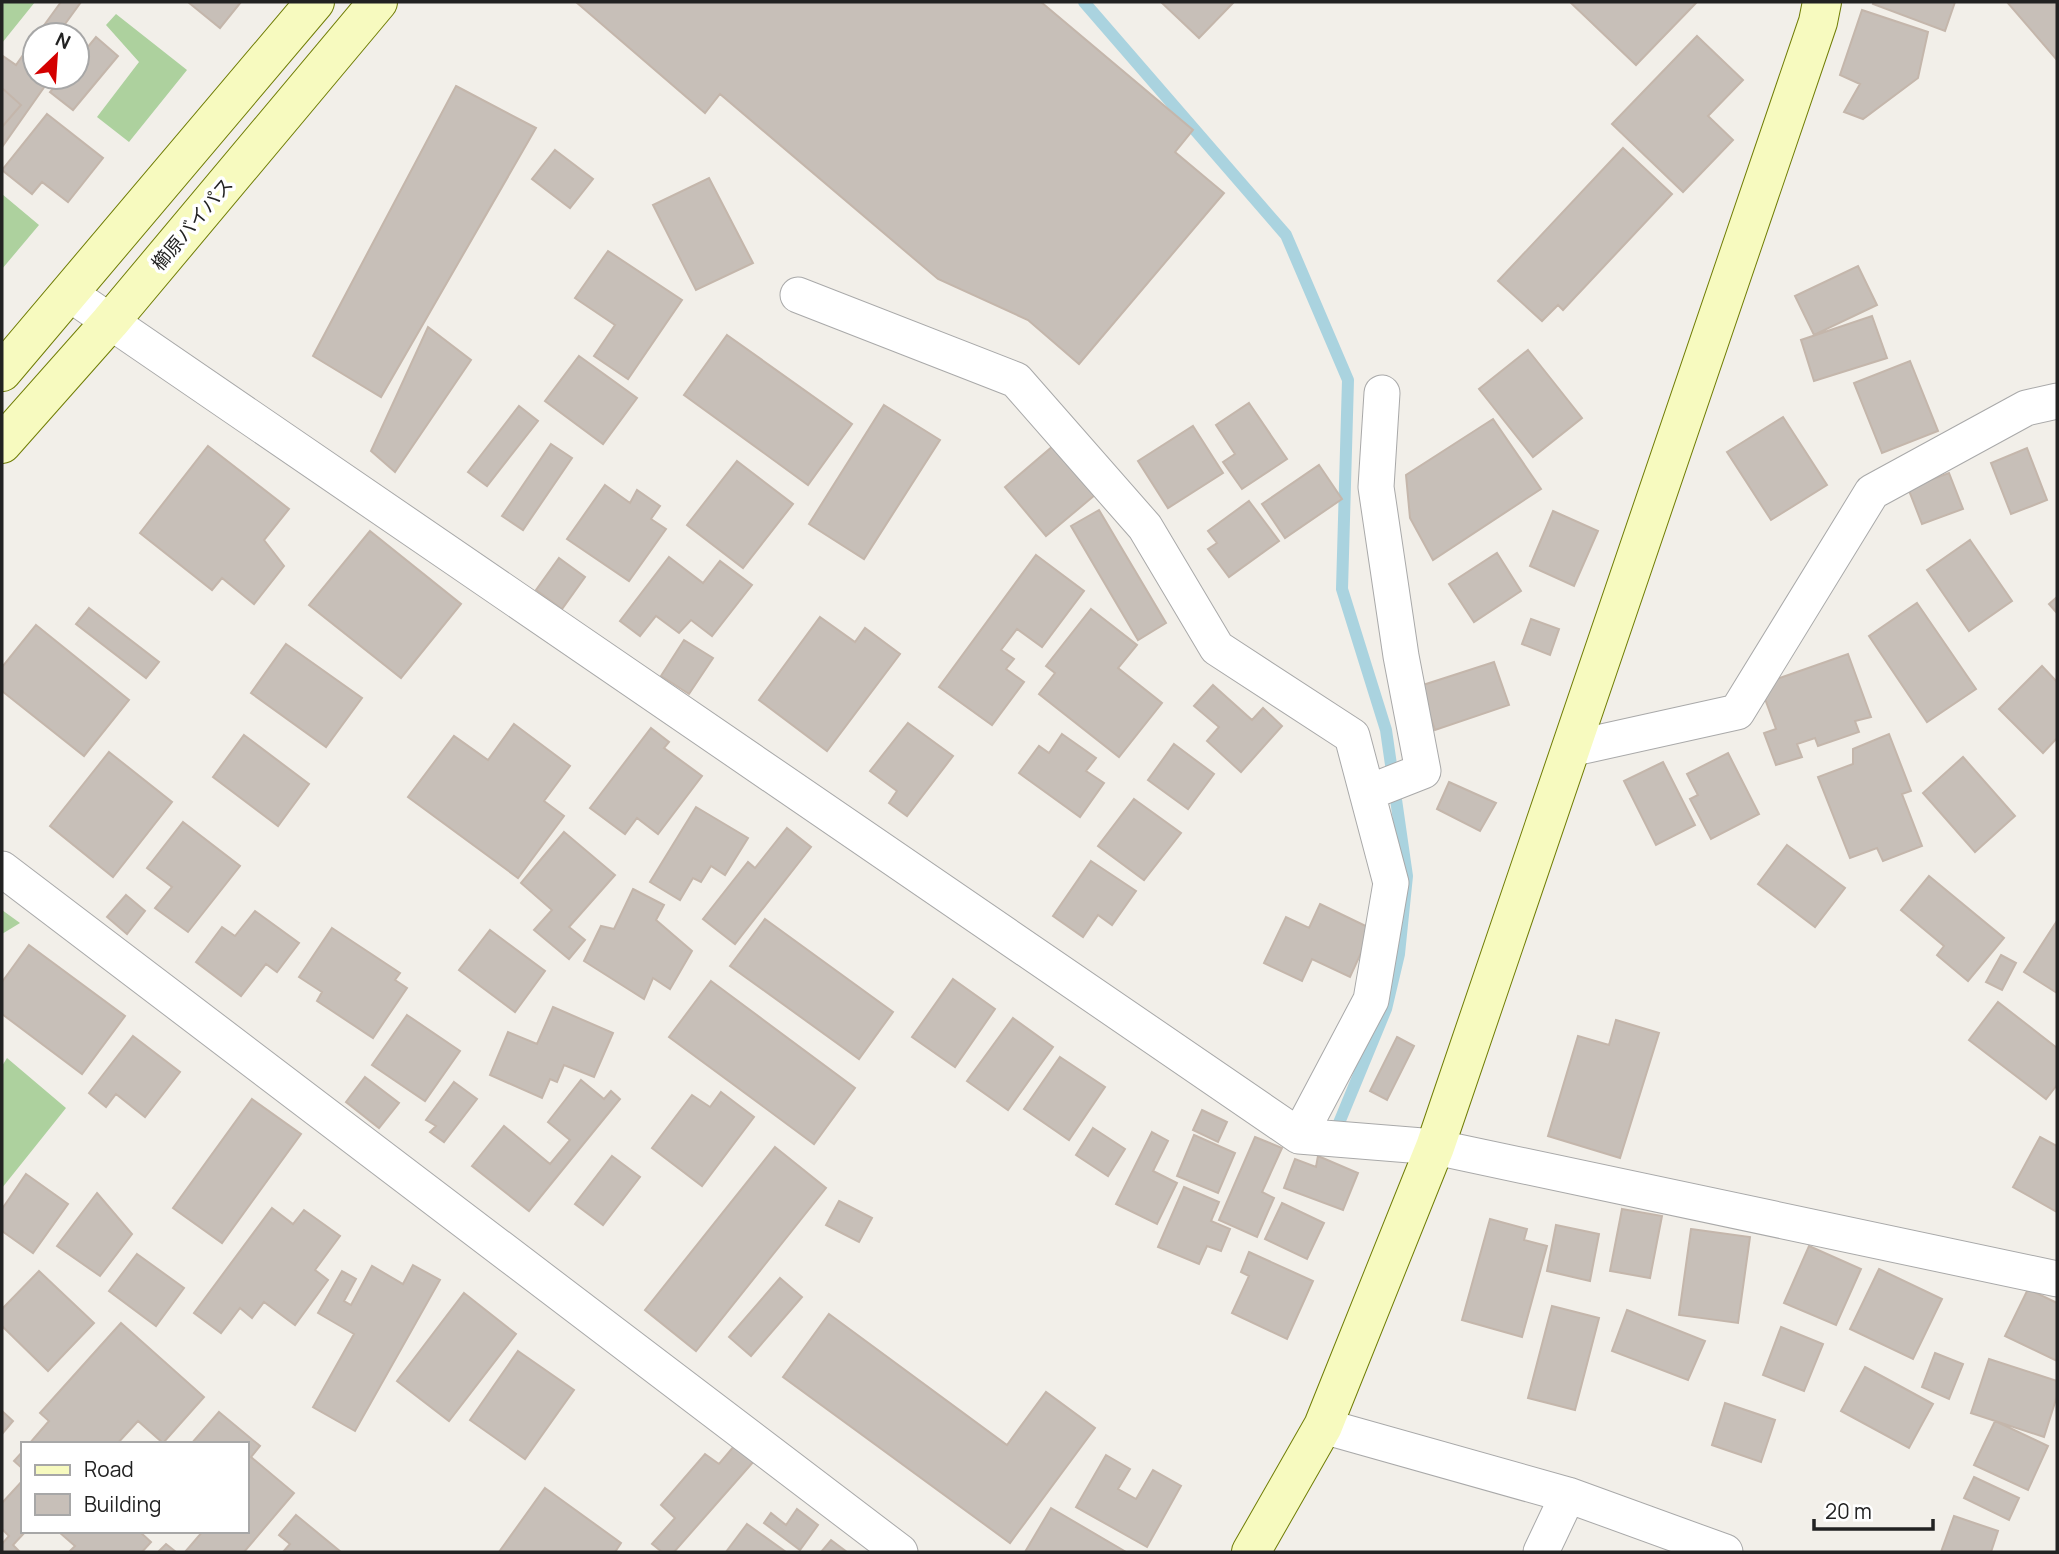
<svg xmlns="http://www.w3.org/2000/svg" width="2059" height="1554" viewBox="0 0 2059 1554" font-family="Manrope,'Noto Sans JP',sans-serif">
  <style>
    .forest { fill: #add19e }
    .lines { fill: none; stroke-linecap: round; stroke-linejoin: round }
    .stream { stroke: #aad3df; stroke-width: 12 }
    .building { fill: #c7bfb8; stroke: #c4b6ab; stroke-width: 2 }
    .street-casing { stroke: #a9a9a9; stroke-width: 37 }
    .secondary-casing { stroke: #707d05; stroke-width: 40 }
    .street { stroke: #fff; stroke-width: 35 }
    .secondary { stroke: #f7fabf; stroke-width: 38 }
    .labels { text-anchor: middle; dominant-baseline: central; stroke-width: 7; stroke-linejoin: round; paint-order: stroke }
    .street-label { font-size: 19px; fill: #222; stroke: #fff }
  </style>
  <rect width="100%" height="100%" fill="#f2efe9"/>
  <path class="forest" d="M2,2H35L2,43Z
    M116,14L187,70L129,142L97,117L139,62L106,25Z
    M2,194L39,225L2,269Z
    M2,910L20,923L2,934Z
    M7,1058L66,1108L2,1188V1066Z"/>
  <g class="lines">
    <path class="stream" d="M1084,2L1286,235L1348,380L1342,589L1386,730L1407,876L1399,954L1386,1009L1334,1135"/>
  </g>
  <path class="building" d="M61,2H81L57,35H37Z
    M188,2H241L220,28Z
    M576,2H1041L1193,130L1175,152L1224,193L1079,364L1028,320L938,279L720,94L705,113Z
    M1161,2H1234L1199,38Z
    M1570,2H1697L1636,65Z
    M1874,2H1955L1945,31L1873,4Z
    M2007,2H2057V60Z
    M1862,10L1928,32L1918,78L1863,119L1844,112L1860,84L1840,75Z
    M1697,36L1743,80L1708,116L1733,140L1683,192L1612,124Z
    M96,37L118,56L73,110L50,92L63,77H77V60Z
    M35,38V66L29,74L45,86L2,147V59L3,56L16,65Z
    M456,86L536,128L381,397L313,356Z
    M2,88L21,105L2,127Z
    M47,114L103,158L68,202L42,182L32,194L2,170Z
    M1623,148L1672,194L1563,310L1558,305L1542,321L1498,281Z
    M555,150L593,179L570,208L532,179Z
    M709,178L753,263L696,290L653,205Z
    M608,251L682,300L628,379L594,356L615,325L575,298Z
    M1858,266L1877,305L1814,335L1795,296Z
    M1872,316L1887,358L1814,381L1801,340Z
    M428,327L471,360L395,472L371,451Z
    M727,335L852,424L808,485L684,395Z
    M1528,350L1582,418L1533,457L1479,389Z
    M579,356L637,398L603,444L545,401Z
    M1910,361L1938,431L1882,453L1854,383Z
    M1249,403L1287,459L1242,489L1223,462L1235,454L1216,425Z
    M884,405L940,440L864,559L809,524Z
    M519,406L538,421L487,486L468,472Z
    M1783,417L1827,485L1771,520L1727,452Z
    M1493,419L1541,489L1433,560L1410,518L1406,475Z
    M1193,426L1223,473L1168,508L1138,461Z
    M551,444L572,458L523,530L502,516Z
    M208,446L289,509L264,540L284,566L254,604L222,578L212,590L140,533Z
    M1053,446L1095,495L1046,536L1005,487Z
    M2027,448L2047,500L2011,514L1991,463Z
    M737,461L793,504L743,568L687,525Z
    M1319,465L1342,499L1285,538L1262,504Z
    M1949,473L1963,509L1922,524L1908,488Z
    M605,485L630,503L637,490L660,506L651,519L666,529L629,581L567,539Z
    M1249,501L1279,541L1229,577L1208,549L1217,543L1208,531Z
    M1099,510L1166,623L1138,640L1071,526Z
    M1553,511L1598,531L1574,586L1530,566Z
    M370,531L461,604L401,678L309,605Z
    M1970,540L2012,601L1969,631L1927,570Z
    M1497,553L1521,591L1474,622L1449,584Z
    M1036,555L1084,591L1042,647L1017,629L1001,650L1014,659L1006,669L1024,682L992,725L939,687Z
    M669,557L703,583L720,561L752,585L712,636L691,620L679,633L656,616L640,636L620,621Z
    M559,558L585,577L562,609L536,590Z
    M2057,597V613L2049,604Z
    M1917,603L1976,689L1927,722L1869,636Z
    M89,608L159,662L146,678L76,624Z
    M1091,609L1137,645L1118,668L1162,703L1119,757L1039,694L1055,673L1046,666Z
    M820,617L855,642L865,628L900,654L827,751L759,700Z
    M1531,619L1559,629L1550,655L1522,644Z
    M36,625L129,700L84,756L2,691V667Z
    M684,640L713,658L689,694L661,676Z
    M286,644L362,698L326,747L251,693Z
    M1848,654L1871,717L1855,721L1859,732L1818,746L1815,738L1797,744L1802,757L1776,765L1764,733L1776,729L1760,685Z
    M1494,662L1509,705L1435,730L1420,686Z
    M2042,666L2057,682V738L2043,753L1999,709Z
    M1213,685L1252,720L1263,708L1282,726L1241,772L1207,741L1219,727L1194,706Z
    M908,723L953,756L907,816L889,803L897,791L870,771Z
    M514,724L570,766L544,801L564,816L518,878L408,797L454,736L488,760Z
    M651,728L669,742L664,748L702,776L658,834L637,818L625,834L590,808Z
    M1062,734L1096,758L1086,771L1104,783L1080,817L1019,773L1039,746L1049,753Z
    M1889,734L1911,791L1902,794L1922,846L1883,861L1877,848L1850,858L1818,777L1853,764V749Z
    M244,735L309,784L278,826L213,777Z
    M1174,744L1214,774L1188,809L1148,780Z
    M109,752L172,802L113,877L50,826Z
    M1728,753L1759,814L1711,839L1690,799L1698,795L1687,774Z
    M1963,757L2015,816L1975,852L1923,793Z
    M1663,762L1695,825L1656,845L1624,781Z
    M1449,782L1496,803L1480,831L1437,809Z
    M1134,799L1181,833L1144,880L1098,846Z
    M696,807L748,838L725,875L711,866L701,882L693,878L680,900L650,882Z
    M183,822L240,866L188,932L155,908L172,887L147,868Z
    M787,828L811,847L735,944L703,919L748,862L755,868Z
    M564,832L615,875L569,927L585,940L569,959L534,930L552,910L521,883Z
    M1787,845L1845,888L1815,927L1758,884Z
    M1091,861L1136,891L1112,925L1098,915L1083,937L1053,916Z
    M1929,876L2004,938L1968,981L1937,955L1944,946L1901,910Z
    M633,889L664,905L656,920L692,951L670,989L653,978L644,999L584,961L601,926L614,929Z
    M126,895L145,911L127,934L107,917Z
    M1320,904L1372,929L1350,977L1312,959L1302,981L1264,963L1286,917L1309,928Z
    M255,911L299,943L277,972L266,964L241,996L196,962L222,927L235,936Z
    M765,919L893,1012L859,1059L730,966Z
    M2057,921V993L2024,972Z
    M332,928L400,973L395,980L407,988L373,1038L317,1001L322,992L299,977Z
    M490,930L545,971L515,1012L459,970Z
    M29,945L125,1016L82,1074L2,1014V982Z
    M2001,955L2016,963L2002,990L1986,982Z
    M953,979L995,1009L955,1067L912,1037Z
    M711,981L855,1088L814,1144L669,1037Z
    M1998,1002L2057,1048V1085L2046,1099L1969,1040Z
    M553,1007L613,1033L594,1077L564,1065L557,1082L550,1079L542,1098L490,1075L508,1032L537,1044Z
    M407,1015L460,1051L425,1101L372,1065Z
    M1013,1018L1053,1047L1008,1110L967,1081Z
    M1616,1020L1659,1033L1620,1158L1548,1136L1578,1036L1609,1045Z
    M133,1036L180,1072L145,1117L116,1094L106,1107L89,1093Z
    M1397,1037L1414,1046L1387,1100L1370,1091Z
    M1060,1057L1105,1087L1069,1140L1024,1109Z
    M365,1077L399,1103L379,1128L346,1102Z
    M581,1080L604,1099L611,1091L620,1099L529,1211L472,1166L504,1126L550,1164L570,1140L548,1122Z
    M454,1082L477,1099L444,1142L430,1132L436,1126L426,1120Z
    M721,1092L754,1117L702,1186L652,1148L692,1095L710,1107Z
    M252,1099L301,1134L222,1243L173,1208Z
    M1202,1110L1227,1122L1218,1142L1193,1130Z
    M1093,1128L1125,1149L1108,1176L1076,1155Z
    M1152,1132L1168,1141L1153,1171L1177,1183L1157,1224L1116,1204Z
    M1194,1135L1235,1153L1218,1193L1177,1176Z
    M1255,1137L1282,1148L1262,1192L1274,1198L1257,1237L1219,1220Z
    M2040,1137L2057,1146V1212L2013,1187Z
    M775,1147L826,1188L696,1351L645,1310Z
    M612,1156L640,1177L603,1225L575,1204Z
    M1318,1156L1358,1173L1343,1210L1284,1188L1295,1159L1316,1167Z
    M26,1174L68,1204L33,1253L2,1231V1209Z
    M1184,1187L1219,1202L1211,1221L1230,1229L1221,1251L1207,1246L1199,1264L1158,1247Z
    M97,1193L132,1234L100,1276L57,1246Z
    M839,1201L872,1218L859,1242L826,1225Z
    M1282,1203L1324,1223L1307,1259L1265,1239Z
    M272,1208L293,1224L304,1210L340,1236L315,1270L328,1280L295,1325L264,1302L252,1318L240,1308L221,1333L194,1313Z
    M1622,1209L1662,1216L1650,1278L1610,1271Z
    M1490,1219L1527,1229L1524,1240L1547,1246L1522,1337L1462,1320Z
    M1556,1225L1599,1234L1590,1281L1547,1271Z
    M1691,1229L1750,1237L1738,1323L1679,1315Z
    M1809,1246L1861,1269L1836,1325L1784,1303Z
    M1249,1252L1313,1281L1287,1339L1232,1313L1249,1276L1241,1272Z
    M137,1254L184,1288L156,1326L109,1291Z
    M413,1265L440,1280L355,1431L313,1407L354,1334L318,1313L342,1271L356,1279L344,1301L351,1305L372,1266L403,1284Z
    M1879,1269L1942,1299L1913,1359L1850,1329Z
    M39,1271L94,1323L48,1371L2,1326V1309Z
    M780,1278L802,1297L751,1356L729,1337Z
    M2028,1289L2057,1303V1361L2005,1336Z
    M464,1293L516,1334L449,1421L397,1381Z
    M1552,1306L1599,1318L1575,1410L1528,1398Z
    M1627,1310L1705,1341L1688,1380L1612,1351Z
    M829,1314L1007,1445L1046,1392L1095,1428L1010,1543L783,1377Z
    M121,1323L204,1397L163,1443L138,1421L117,1444H29L49,1421L40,1413Z
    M1781,1327L1823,1344L1804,1391L1763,1375Z
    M518,1351L574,1390L525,1459L470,1420Z
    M1935,1353L1963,1364L1949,1399L1922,1387Z
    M1989,1359L2057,1381V1396L2044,1437L1971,1413Z
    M1865,1367L1933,1404L1909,1448L1841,1411Z
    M1725,1403L1775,1420L1761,1462L1712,1445Z
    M2,1411L13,1421L2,1434Z
    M219,1412L260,1446L251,1457L294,1493L244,1552H185L203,1531H247V1444H191Z
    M1995,1421L2048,1446L2028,1490L1974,1465Z
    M735,1445L754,1461L674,1552H662L652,1544L675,1518L661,1505L705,1454L719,1464Z
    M23,1451V1469L14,1461Z
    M1106,1455L1130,1469L1118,1489L1136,1499L1153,1470L1181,1486L1147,1547L1076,1507Z
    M1974,1477L2019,1498L2009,1520L1964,1498Z
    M23,1480V1531H26L13,1545L20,1552H2V1544L9,1536L2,1529V1503Z
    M545,1488L621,1543L615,1552H499Z
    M1051,1508L1126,1552H1025Z
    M797,1509L818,1525L800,1550L764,1523L771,1513L786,1525Z
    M296,1515L341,1552H283L290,1544L279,1535Z
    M1954,1516L1998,1531L1991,1552H1941Z
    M747,1524L786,1552H726Z
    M139,1531L151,1542L142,1552H69L75,1546L59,1532Z
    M831,1540L847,1552H821Z
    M166,1544L176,1552H158Z"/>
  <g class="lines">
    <g class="street-casing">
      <path id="street" d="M70,294L1299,1136L1435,1147L2057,1279
        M798,295L1016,380L1145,527L1217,648L1352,736L1391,883L1371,1000L1299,1136
        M1570,749L1737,712L1872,492L2026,408L2057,401
        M1367,793L1423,771L1401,656L1376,487L1382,393
        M2,869L900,1552
        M1323,1426L1568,1495L1725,1552
        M1541,1552L1568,1495"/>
    </g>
    <g class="secondary-casing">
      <path id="secondary" d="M2,372L315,2
        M2,444L110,322L378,2
        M1251,1552L1323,1426L1435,1147L1818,22L1822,2"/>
    </g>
    <use href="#street" class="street"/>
    <use href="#secondary" class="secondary"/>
  </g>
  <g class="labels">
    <g class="street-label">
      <text transform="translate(192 224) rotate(-50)">櫛原バイパス</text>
    </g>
  </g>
  <rect width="2059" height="1554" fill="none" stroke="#222222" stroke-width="7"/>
  <rect x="21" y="1442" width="228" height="91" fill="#ffffff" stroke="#a7a7a7" stroke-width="2"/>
  <rect x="35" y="1465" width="35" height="10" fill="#f7fabf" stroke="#a7a7a7" stroke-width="2"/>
  <text x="84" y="1477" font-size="21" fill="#222222">Road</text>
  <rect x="35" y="1494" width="35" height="21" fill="#c7bfb8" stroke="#a7a7a7" stroke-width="2"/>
  <text x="84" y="1512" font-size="21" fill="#222222">Building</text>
  <g transform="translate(56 56) rotate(25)"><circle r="33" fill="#ffffff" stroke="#a7a7a7" stroke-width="2"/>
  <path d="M0-5L12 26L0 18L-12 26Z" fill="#d40000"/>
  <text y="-10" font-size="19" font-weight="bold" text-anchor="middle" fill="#222222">N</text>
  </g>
  <path d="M1814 1519v10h119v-10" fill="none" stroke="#222222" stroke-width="3.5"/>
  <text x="1825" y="1519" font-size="21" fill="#222222" stroke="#ffffff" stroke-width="5" paint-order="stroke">20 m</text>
</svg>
